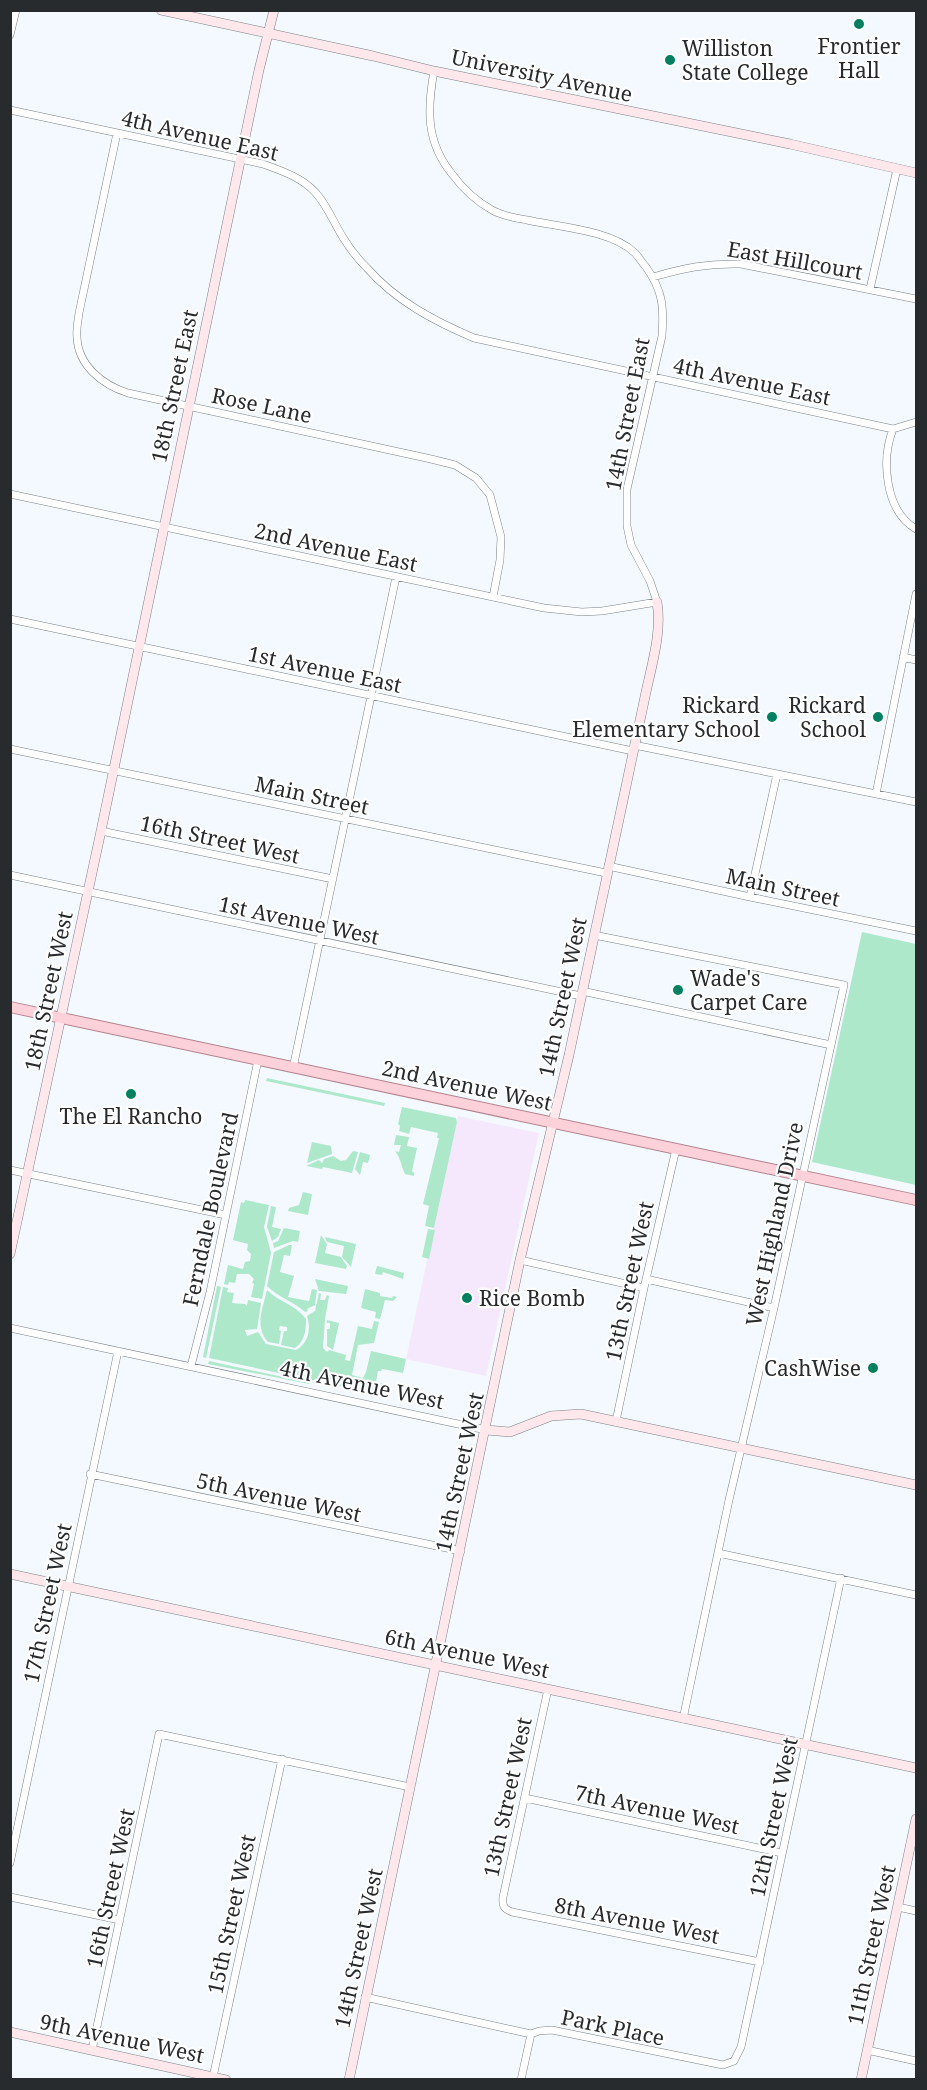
<svg xmlns="http://www.w3.org/2000/svg" width="927" height="2090" viewBox="0 0 927 2090" font-family="'Noto Serif',serif">
  <style>
    .commercial { fill: #f6e8fc }
    .green { fill: #aee8cb }
    .lines { fill: none; stroke-linecap: round; stroke-linejoin: round }
    .street-casing { stroke: #7b8187; stroke-width: 8 }
    .secondary-casing { stroke: #7b8187; stroke-width: 10 }
    .primary-casing { stroke: #b2838d; stroke-width: 12 }
    .street { stroke: #fff; stroke-width: 7 }
    .secondary { stroke: #fee8ec; stroke-width: 9 }
    .primary { stroke: #fdd1da; stroke-width: 10 }
    .poi-dot { fill: #038060; stroke: #fff; stroke-width: 2 }
    .labels { text-anchor: middle; dominant-baseline: central; stroke-width: 4.5; stroke-linejoin: round; paint-order: stroke }
    .poi-label { font-size: 21px; fill: #282b2d; stroke: #fff; text-anchor: start }
    .street-label { font-size: 21px; fill: #282b2d; stroke: #fff }
  </style>
  <rect width="100%" height="100%" fill="#f3f9fe"/>
  <path class="commercial" d="M458,1116L539,1133L486,1376L406,1359Z"/>
  <path class="green" d="M862,932L916,944V1185L812,1162Z
    M267,1078L385,1103L384,1106L266,1081Z
    M402,1107L456,1118L457,1122L434,1228L425,1226L429,1206L423,1204L439,1138H437L438,1133L411,1127L409,1134L399,1131L400,1126L398,1124Z
    M396,1135L409,1137L407,1146L417,1148L412,1171L414,1173V1176L405,1174C401,1166 401,1159 395,1151L399,1152L401,1145H394Z
    M312,1142L331,1146L332,1154L307,1163Z
    M353,1151L358,1152L352,1173L323,1167L322,1169L306,1166L319,1160L322,1163L324,1159L333,1156L341,1161L346,1160Z
    M360,1152L370,1155L368,1163L363,1162L360,1175L355,1169Z
    M303,1192L312,1194L308,1215L288,1211L289,1208L299,1205Z
    M245,1200L269,1205L264,1227L271,1253L262,1299L251,1297L254,1284L252,1283L254,1279L249,1274H237L235,1283L229,1282L228,1285L224,1284L228,1265L243,1269L245,1262L250,1261L251,1254L247,1250L248,1244L233,1240L241,1202L244,1203Z
    M271,1206L276,1207L272,1227L281,1229L278,1237L272,1241L267,1227Z
    M284,1228L300,1231L298,1242L293,1241L274,1248L273,1243L278,1241Z
    M428,1229L435,1230L429,1259L422,1257Z
    M321,1235L327,1244L325,1253L341,1257L347,1266L346,1269L315,1263Z
    M325,1237L356,1244L351,1267L342,1257L344,1246L327,1242Z
    M289,1245H292L290,1256L284,1255L280,1272L294,1276L288,1297L309,1301L312,1289L317,1290L315,1305L307,1309L308,1311L305,1312C292,1300 280,1299 267,1286L274,1252Z
    M377,1266L404,1273L403,1279L383,1272L382,1275L375,1274Z
    M315,1279L348,1286L346,1294L319,1291Z
    M217,1286L221,1287L206,1358L203,1357Z
    M223,1287L228,1288L227,1292L234,1293L232,1303L245,1304L247,1306L248,1300L261,1303L257,1329L245,1330L247,1336L258,1332L266,1344L296,1350C309,1343 311,1328 307,1316L315,1311L319,1293L321,1294L320,1300H325L327,1295L329,1296L325,1319L323,1348L327,1352L329,1350L346,1355L345,1360L350,1361L358,1326L372,1329L374,1321L379,1322L374,1343L358,1345L352,1375L363,1378L366,1372L371,1351L406,1359L403,1373L382,1369L381,1371H378L376,1382L384,1384L381,1395L209,1358Z
    M365,1289L380,1293V1296L392,1298L393,1296L397,1297L393,1301L385,1300L380,1319L375,1318L376,1312L361,1308Z
    M267,1290C279,1302 296,1305 306,1319C306,1329 305,1341 295,1348L281,1345L284,1331H287V1327L280,1326L279,1330L281,1331L279,1344L268,1342C254,1326 263,1308 267,1290Z
    M327,1320L339,1323L333,1350L327,1346V1329H330V1323H327Z
    M209,1361L311,1383L309,1384L208,1364Z"/>
  <g class="lines">
    <g class="street-casing">
      <path id="street" d="M10,35L16,10
        M10,110L263,164C282,171 301,177 315,192C328,206 334,224 344,239C350,249 359,260 367,268C396,301 434,321 474,338L893,429L916,422
        M117,133L79,313C78,321 76,330 77,337C78,366 103,385 128,393L431,459L455,465L476,478L490,495L501,537L500,560L493,597
        M653,277C684,268 708,263 741,264L916,299
        M870,289L897,169
        M893,429C881,460 885,511 916,529
        M10,494L544,608L582,612L602,611L657,602L650,581L631,545L627,526V489L662,336C664,307 663,291 646,267C642,263 639,257 635,253C611,230 559,227 527,220C516,218 502,216 492,210C476,201 463,189 452,174C426,142 427,110 434,71
        M10,619L633,751
        M903,657L916,660
        M634,745L916,802
        M10,749L606,873
        M876,794L916,594
        M101,831L333,879
        M608,866L750,897L916,931
        M10,875L581,996
        M750,897L777,774
        M594,935L844,985L774,1308L729,1500L683,1719
        M582,991L831,1045
        M293,1068L396,577
        M10,1170L226,1215
        M520,1260L644,1288
        M646,1279L774,1308
        M10,1328L486,1430
        M191,1366L210,1292L258,1060
        M616,1421L644,1288L676,1149
        M90,1474L461,1551
        M718,1553L916,1595
        M548,1689L503,1897C502,1906 504,1909 512,1912L760,1962
        M525,1798L782,1853
        M10,1863L118,1351
        M10,1897L120,1920
        M898,1907L916,1911
        M365,1997L531,2034
        M531,2034L539,2031L552,2030L723,2065L734,2061L741,2047L841,1578
        M92,2050L159,1734L410,1787
        M867,2050L916,2061
        M213,2077L282,1759
        M521,2080L531,2034"/>
    </g>
    <g class="secondary-casing">
      <path id="secondary" d="M161,10L373,56L434,71L790,144L916,173
        M10,1254L101,831L259,70L274,10
        M486,1430L510,1432L551,1416L581,1414L916,1485
        M10,1574L916,1768
        M10,2032L226,2080
        M349,2080L520,1260L569,1055L646,692C652,664 662,632 657,602
        M861,2080L916,1819"/>
    </g>
    <g class="primary-casing">
      <path id="primary" d="M10,1007L916,1200"/>
    </g>
    <use href="#street" class="street"/>
    <use href="#secondary" class="secondary"/>
    <use href="#primary" class="primary"/>
  </g>
  <g class="poi-dot">
    <circle cx="859" cy="24" r="6"/>
    <circle cx="670" cy="60" r="6"/>
    <circle cx="772" cy="717" r="6"/>
    <circle cx="878" cy="717" r="6"/>
    <circle cx="678" cy="990" r="6"/>
    <circle cx="131" cy="1094" r="6"/>
    <circle cx="467" cy="1298" r="6"/>
    <circle cx="873" cy="1368" r="6"/>
  </g>
  <g class="labels">
    <g class="poi-label">
      <text x="859" y="46" text-anchor="middle">Frontier<tspan x="859" dy="24">Hall</tspan></text>
      <text x="682" y="48">Williston<tspan x="682" dy="24">State College</tspan></text>
      <text x="760" y="705" text-anchor="end">Rickard<tspan x="760" dy="24">Elementary School</tspan></text>
      <text x="866" y="705" text-anchor="end">Rickard<tspan x="866" dy="24">School</tspan></text>
      <text x="690" y="978">Wade's<tspan x="690" dy="24">Carpet Care</tspan></text>
      <text x="131" y="1116" text-anchor="middle">The El Rancho</text>
      <text x="479" y="1298">Rice Bomb</text>
      <text x="861" y="1368" text-anchor="end">CashWise</text>
    </g>
    <g class="street-label">
      <text transform="translate(542 75) rotate(12)">University Avenue</text>
      <text transform="translate(200 135) rotate(13)">4th Avenue East</text>
      <text transform="translate(795 260) rotate(10)">East Hillcourt</text>
      <text transform="translate(752 381) rotate(12)">4th Avenue East</text>
      <text transform="translate(174 386) rotate(-78)">18th Street East</text>
      <text transform="translate(262 405) rotate(12)">Rose Lane</text>
      <text transform="translate(627 414) rotate(-79)">14th Street East</text>
      <text transform="translate(336 547) rotate(12)">2nd Avenue East</text>
      <text transform="translate(325 669) rotate(12)">1st Avenue East</text>
      <text transform="translate(312 795) rotate(12)">Main Street</text>
      <text transform="translate(220 839) rotate(12)">16th Street West</text>
      <text transform="translate(783 887) rotate(12)">Main Street</text>
      <text transform="translate(299 920) rotate(12)">1st Avenue West</text>
      <text transform="translate(48 991) rotate(-78)">18th Street West</text>
      <text transform="translate(562 997) rotate(-78)">14th Street West</text>
      <text transform="translate(467 1085) rotate(12)">2nd Avenue West</text>
      <text transform="translate(210 1209) rotate(-78)">Ferndale Boulevard</text>
      <text transform="translate(774 1224) rotate(-78)">West Highland Drive</text>
      <text transform="translate(629 1281) rotate(-78)">13th Street West</text>
      <text transform="translate(362 1384) rotate(12)">4th Avenue West</text>
      <text transform="translate(459 1472) rotate(-78)">14th Street West</text>
      <text transform="translate(279 1497) rotate(12)">5th Avenue West</text>
      <text transform="translate(47 1603) rotate(-78)">17th Street West</text>
      <text transform="translate(467 1653) rotate(12)">6th Avenue West</text>
      <text transform="translate(507 1797) rotate(-78)">13th Street West</text>
      <text transform="translate(657 1809) rotate(12)">7th Avenue West</text>
      <text transform="translate(773 1817) rotate(-78)">12th Street West</text>
      <text transform="translate(110 1888) rotate(-78)">16th Street West</text>
      <text transform="translate(231 1914) rotate(-78)">15th Street West</text>
      <text transform="translate(637 1920) rotate(11)">8th Avenue West</text>
      <text transform="translate(871 1945) rotate(-78)">11th Street West</text>
      <text transform="translate(358 1948) rotate(-78)">14th Street West</text>
      <text transform="translate(613 2027) rotate(12)">Park Place</text>
      <text transform="translate(122 2038) rotate(12)">9th Avenue West</text>
    </g>
  </g>
  <rect width="927" height="2090" fill="none" stroke="#282b2d" stroke-width="24"/>
</svg>
